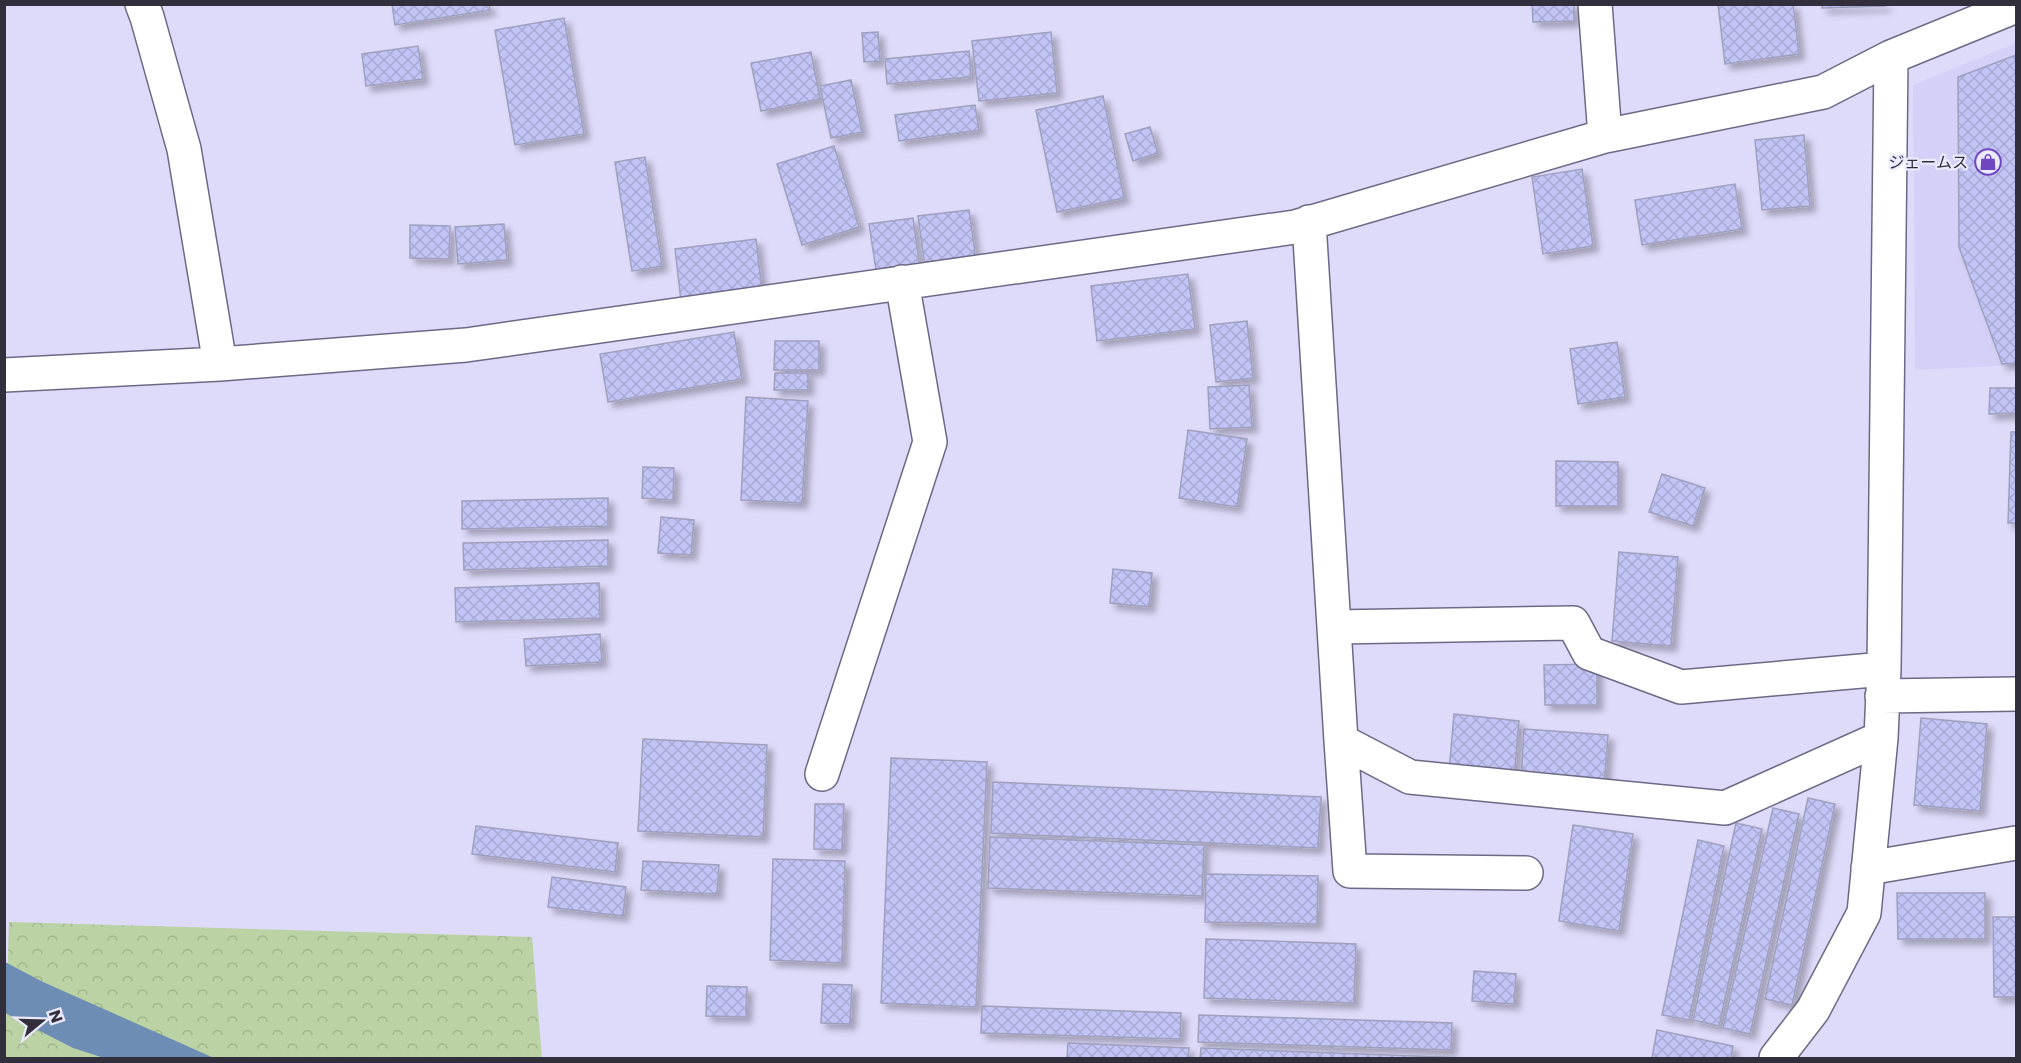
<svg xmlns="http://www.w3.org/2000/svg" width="2021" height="1063" viewBox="0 0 2021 1063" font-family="Poppins,'Noto Sans JP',sans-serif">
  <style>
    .built { fill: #d4d0f7 }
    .forest { fill: url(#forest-crowns) }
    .water { fill: #6d8db4 }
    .building { fill: url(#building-cross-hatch); stroke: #9ea0be; stroke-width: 1.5; filter: url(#shadow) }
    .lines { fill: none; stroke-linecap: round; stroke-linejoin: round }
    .minor-casing { stroke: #6d6985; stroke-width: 36 }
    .minor { stroke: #fff; stroke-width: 33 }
    .labels { text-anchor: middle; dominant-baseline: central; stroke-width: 4.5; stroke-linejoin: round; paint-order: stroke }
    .poi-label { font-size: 16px; fill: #312f3c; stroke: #ebe9fd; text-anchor: end }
  </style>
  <defs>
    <pattern id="forest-crowns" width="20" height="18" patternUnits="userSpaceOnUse" patternTransform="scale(1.5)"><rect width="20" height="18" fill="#bbd3a4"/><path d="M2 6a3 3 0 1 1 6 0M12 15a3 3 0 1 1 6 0" fill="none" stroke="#a1b58e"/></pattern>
    <pattern id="building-cross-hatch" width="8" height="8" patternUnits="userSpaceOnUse" patternTransform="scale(1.5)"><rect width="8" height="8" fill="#c2c4f6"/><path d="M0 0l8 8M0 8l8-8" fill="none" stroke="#a7a9d4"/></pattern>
    <filter id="shadow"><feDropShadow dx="5.5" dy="5.5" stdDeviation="3" flood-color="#0004"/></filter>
  </defs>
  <rect width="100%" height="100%" fill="#dedafa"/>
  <path class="built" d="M2016,43V365L1915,370L1913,85Z"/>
  <path class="forest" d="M9,922L532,937L542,1058H5Z"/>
  <path class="water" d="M5,962L43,982L214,1058H104L73,1048L5,1013Z"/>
  <path class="building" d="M392,4H489L490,10L395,25Z
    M1532,4H1574V21L1533,22Z
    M1718,4H1793L1799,54L1725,64Z
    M1822,4H1885V6L1822,8Z
    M564,18L584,134L515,145L495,30Z
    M878,32L880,61L864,62L862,33Z
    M1051,32L1057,93L979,101L972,41Z
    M418,46L423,79L366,86L362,54Z
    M969,51L971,77L887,84L885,59Z
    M811,52L820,99L761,111L751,63Z
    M2016,55V363L2002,364L1959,247L1958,77Z
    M851,80L862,132L831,138L820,86Z
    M1103,96L1124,198L1057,212L1036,110Z
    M975,105L979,130L899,141L895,115Z
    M1150,127L1158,153L1133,161L1125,134Z
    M1804,135L1810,206L1762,210L1755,140Z
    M834,146L859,227L802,245L777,164Z
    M645,157L662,266L632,271L615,162Z
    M1582,169L1593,246L1543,254L1532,177Z
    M1735,184L1742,229L1642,245L1635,200Z
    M969,210L976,260L925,267L918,216Z
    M913,218L920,269L877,276L869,224Z
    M504,224L507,260L458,264L455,227Z
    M410,225L450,226L449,259L410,258Z
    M756,239L762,291L681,301L675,249Z
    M1188,274L1195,329L1097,341L1091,286Z
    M1247,321L1253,378L1216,382L1210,325Z
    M734,332L742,379L608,402L600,354Z
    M775,341H819V370H774Z
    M1617,342L1625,397L1578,404L1570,349Z
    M775,373H808V390H774Z
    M1249,385L1252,427L1210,429L1208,387Z
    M1990,388H2016V413L1989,414Z
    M746,397L808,401L802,503L741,500Z
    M1188,430L1247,439L1237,507L1179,498Z
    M2011,432H2016V523H2008Z
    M1556,461L1618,462V506H1556Z
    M643,467L674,468L673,500L642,498Z
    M1662,474L1705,488L1693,526L1649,512Z
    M608,498V526L462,529V501Z
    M661,517L694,520L691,555L658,553Z
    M608,540V566L464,570L463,543Z
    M1619,552L1678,557L1671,646L1612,641Z
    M1113,569L1152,573L1149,607L1110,603Z
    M599,583L600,618L456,622L455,588Z
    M600,634L602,662L526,666L524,639Z
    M1597,664V705H1545L1544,665Z
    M1454,714L1519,721L1514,779L1449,772Z
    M1921,718L1987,724L1980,811L1914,805Z
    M1524,729L1608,735L1604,786L1521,780Z
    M643,739L767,745L763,837L638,831Z
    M891,758L987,762L976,1007L881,1003Z
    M993,782L1321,797L1318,848L991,833Z
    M1808,798L1835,804L1792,1005L1765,999Z
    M815,804H844L842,850L814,849Z
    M1773,808L1799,814L1750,1034L1723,1028Z
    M1736,823L1762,829L1719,1026L1693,1020Z
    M1573,825L1633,834L1619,931L1559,921Z
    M476,826L618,843L615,872L472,854Z
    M990,837L1204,845L1202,896L988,888Z
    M1698,840L1724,846L1689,1020L1662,1015Z
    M773,859L845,861L842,963L770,960Z
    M643,861L719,865L717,894L641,890Z
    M1206,874L1318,876L1317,924L1205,922Z
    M552,877L626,887L623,916L548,907Z
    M1897,893H1985V939H1898Z
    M1993,917H2016V997H1994Z
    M1206,939L1356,944L1354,1003L1204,998Z
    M1474,971L1516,974L1514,1004L1472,1001Z
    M823,984L852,985L850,1024L821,1023Z
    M707,986L747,987L746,1017L706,1016Z
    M982,1006L1181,1013L1180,1039L981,1033Z
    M1199,1015L1452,1023L1451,1050L1198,1042Z
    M1657,1030L1733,1046L1731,1058H1652Z
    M1068,1043L1189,1048L1188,1058H1067Z
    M1201,1048L1469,1058H1200Z"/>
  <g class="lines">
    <g class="minor-casing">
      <path id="minor" d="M142,4L147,17L184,149L220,364
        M1595,4L1605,136
        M1309,222L1341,741L1410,777L1725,808L1881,738
        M4,375L220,364L466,345L1295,227L1605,136L1823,92L1891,57L2016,6
        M1334,627L1573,623L1589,653L1681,687L1884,669
        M1882,696L2016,694
        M1341,741L1350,871L1526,873
        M822,774L930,442L902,282
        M1868,868L2016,843
        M1776,1058L1813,1010L1864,913L1881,738L1884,669L1891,57"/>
    </g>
    <use href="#minor" class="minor"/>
  </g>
  <defs>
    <g id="shop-ring" transform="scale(1.35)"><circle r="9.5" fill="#ebe9fd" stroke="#6e47c0" stroke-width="1.5"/><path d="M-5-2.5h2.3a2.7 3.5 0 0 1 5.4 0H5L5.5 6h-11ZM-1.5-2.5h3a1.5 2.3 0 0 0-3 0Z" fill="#6e47c0"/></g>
  </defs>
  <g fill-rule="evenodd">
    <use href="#shop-ring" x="1988" y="162"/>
  </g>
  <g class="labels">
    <g class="poi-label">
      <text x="1968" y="162">ジェームス</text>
    </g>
  </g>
  <rect width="2021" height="1063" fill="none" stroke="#312f3c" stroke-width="12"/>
  <g transform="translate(42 1021) rotate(71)" stroke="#ebe9fd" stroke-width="4.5" paint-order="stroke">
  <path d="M0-4.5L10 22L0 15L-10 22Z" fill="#312f3c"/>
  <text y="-9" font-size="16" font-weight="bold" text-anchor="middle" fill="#312f3c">N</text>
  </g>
</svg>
